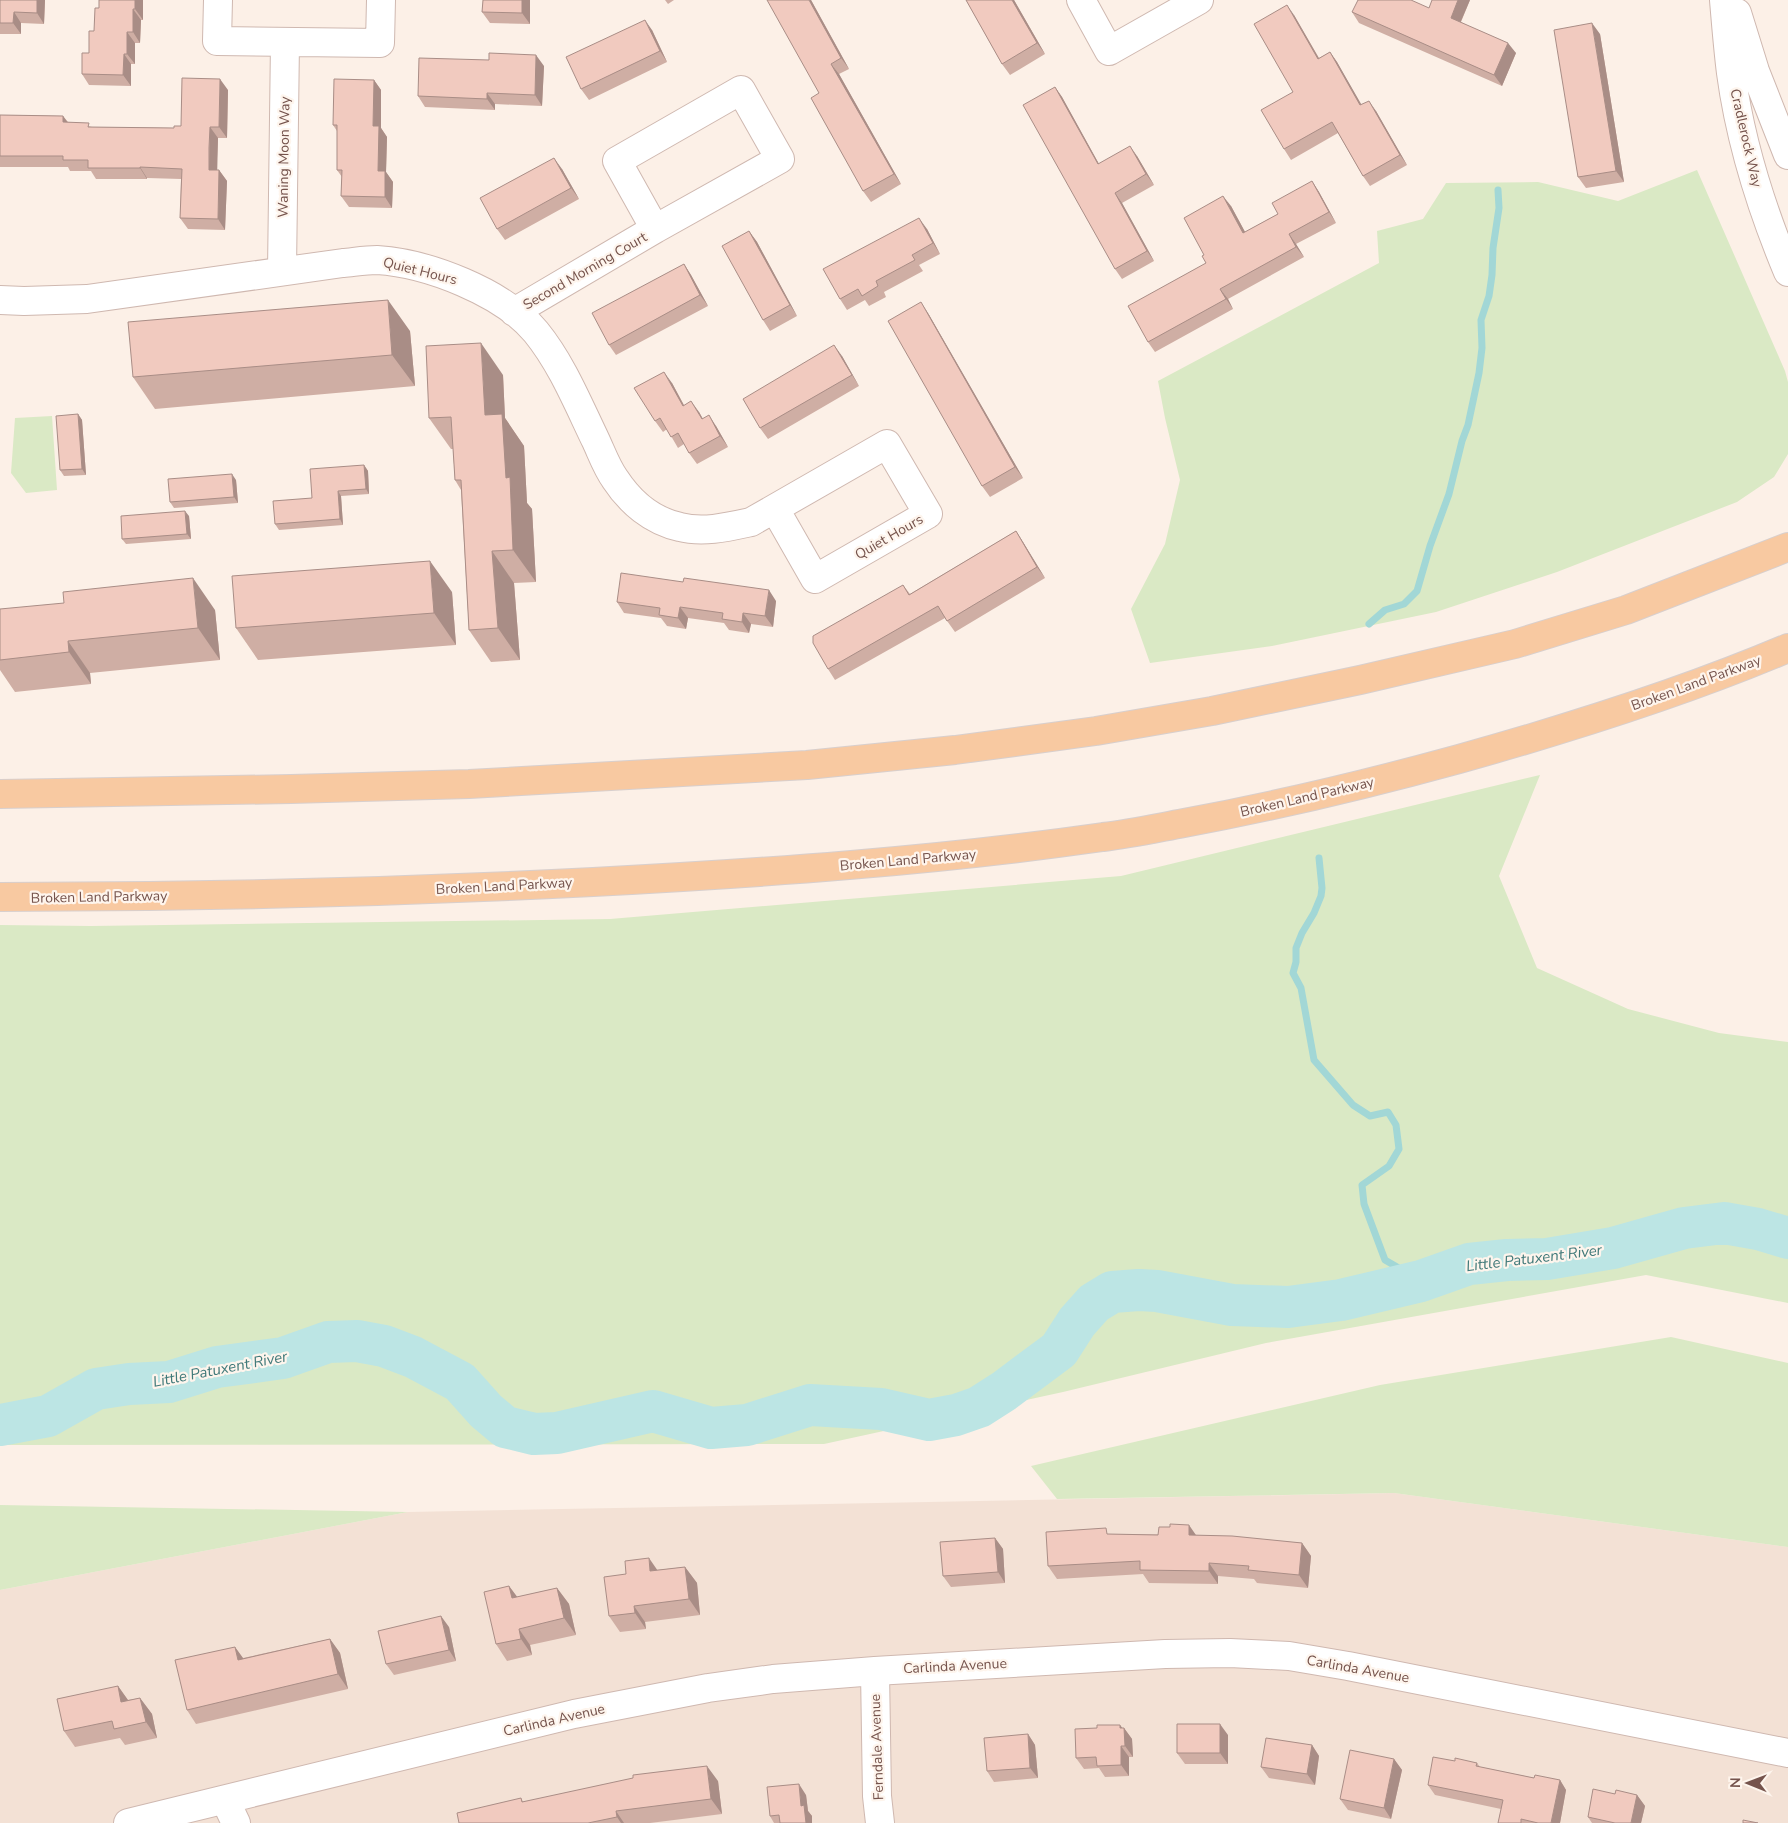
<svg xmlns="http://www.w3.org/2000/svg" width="1788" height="1823" viewBox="0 0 1788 1823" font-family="'Nunito Sans',sans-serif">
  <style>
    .residential { fill: #f3e1d5 }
    .green { fill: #dae9c5 }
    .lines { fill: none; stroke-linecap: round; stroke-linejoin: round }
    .stream { stroke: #a2d7d6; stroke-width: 7 }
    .river { stroke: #bce5e4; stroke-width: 42 }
    .minor-casing { stroke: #cfb8b0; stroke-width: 30 }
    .major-casing { stroke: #d8cfcd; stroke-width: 30 }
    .minor { stroke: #fff; stroke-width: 28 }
    .major { stroke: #f8c9a1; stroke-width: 28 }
    .wall { fill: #cfaea4 }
    .shaded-wall { fill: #a98d86 }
    .building { fill: #f1cabf; stroke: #a98d86 }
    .labels { text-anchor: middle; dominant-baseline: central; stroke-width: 4.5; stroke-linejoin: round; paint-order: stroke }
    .street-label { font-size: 14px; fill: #75534c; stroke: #fef5ed }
    .water-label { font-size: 15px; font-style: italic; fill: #407979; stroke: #fef5ed }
  </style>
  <rect width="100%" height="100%" fill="#fcf0e7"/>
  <path class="residential" d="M1394,1493L1788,1547V1823H0V1590L408,1512Z"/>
  <path class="green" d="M1697,170L1785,371L1788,382V454L1774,477L1737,502L1557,572L1436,612L1272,646L1150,663L1131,609L1165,544L1180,480L1165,418L1158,381L1379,263L1377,231L1423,219L1446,183L1538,182L1618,201Z
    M52,416L57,490L26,493L11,473L15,418Z
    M1540,775L1499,876L1537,968L1628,1009L1719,1033L1788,1042V1303L1646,1275L1266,1343L1063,1392L824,1444L0,1445V925L91,926L610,919L1121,876Z
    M1671,1337L1788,1363V1547L1394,1493L1057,1499L1031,1466L1380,1385Z
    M0,1505L408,1512L0,1590Z"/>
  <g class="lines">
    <path class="stream" d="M1369,624L1385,610L1404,604L1417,591L1430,546L1449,494L1462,441L1468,425L1479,373L1482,348L1481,320L1489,296L1492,275L1493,248L1499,208L1498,190
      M1319,858L1322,888L1321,896L1314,913L1302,933L1296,948V962L1293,973L1301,988L1314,1060L1353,1105L1370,1116L1388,1112L1396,1125L1399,1149L1389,1166L1362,1185L1364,1204L1385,1260L1421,1281"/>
    <path class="river" d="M0,1425L48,1416L96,1389L129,1384L169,1382L217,1367L283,1358L328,1342L357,1341L384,1346L413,1357L460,1382L486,1411L505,1427L534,1434L557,1433L653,1411L711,1428L747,1425L810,1405L881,1409L929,1420L956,1415L979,1407L1004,1391L1059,1350L1077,1322L1094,1303L1112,1292L1139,1290L1157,1291L1232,1305L1288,1307L1341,1300L1421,1281L1469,1264L1507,1260L1547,1259L1613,1248L1684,1228L1724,1223L1758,1229L1788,1238"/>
    <g class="minor-casing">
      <path id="minor" d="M218,0L217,41L380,43L381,0
        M1081,0L1109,51L1199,0
        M1724,0C1726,24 1728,49 1731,73C1740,140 1762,210 1788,272
        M1737,13L1755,71L1788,155
        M282,271L285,42
        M0,300L24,301L87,299L343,263C354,262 366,260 377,260C427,263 503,292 536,332C562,364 578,404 596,441C602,454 607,468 615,479C630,502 652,521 680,527C703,533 728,527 751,522L887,444L928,514L815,579L775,509
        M514,312L655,229L617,161L741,90L780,159L655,229
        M875,1671L877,1796L880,1823
        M225,1800L236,1823
        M128,1823L574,1714L708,1688L773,1679L875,1671L1165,1654L1230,1653L1289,1656L1348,1666L1788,1753"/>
    </g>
    <g class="major-casing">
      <path id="major" d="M0,794L291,789L469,784L807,765L955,750L1096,731L1212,711L1360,680L1515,644L1626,610L1788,547
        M0,897C198,897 396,892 593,882C764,873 934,861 1103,837C1130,834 1157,828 1184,823C1276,806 1368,784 1459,759C1570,728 1682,693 1788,648"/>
    </g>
    <use href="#minor" class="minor"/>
    <use href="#major" class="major"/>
  </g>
  <path class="wall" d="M0,0H45L44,24L21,23V34H0Z
    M143,0V20H141L140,43H135V64H131V86L89,85L82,74L89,53L94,31L99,8Z
    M483,0H530V24L490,23L482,12Z
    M665,0H674L668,4Z
    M811,0L849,69L839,74L901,184L871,202L863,191L819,93Z
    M966,0H1014L1045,54L1010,75L1002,64Z
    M1470,0L1461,22L1516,53L1502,86L1359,23L1352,12L1429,8Z
    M1294,15L1319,58L1330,52L1337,62L1361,105L1376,111L1407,165L1370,186L1363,176L1338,133L1291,160L1284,149L1293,92Z
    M652,30L667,62L589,100L581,89Z
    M1600,34L1624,182L1586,188L1578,177Z
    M544,66L542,106L495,104V110L425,107L418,96Z
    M374,80L381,90V128L387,137L386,172L393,182L392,208L349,207L341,196L342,177L337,170V131L333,125Z
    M1055,87L1062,97L1099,164L1137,156L1154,185L1122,203L1154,261L1122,279L1115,269Z
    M228,90L227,138H218L217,158V170H219L227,181L225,230L188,229L180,218L181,179L147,178V179H96L91,171H70L68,167H0V115L63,116L68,122L92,127L174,128L181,126Z
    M562,169L579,199L505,240L497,229Z
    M1312,181L1319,192L1336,223L1296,244L1304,257L1228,299L1233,309L1155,352L1148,342L1206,263L1204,255L1231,206L1245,232L1278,214Z
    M927,229L940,254L919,265L923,271L884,292L886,297L869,306L865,300L847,310L840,299Z
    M749,231L757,242L797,316L770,331L763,320Z
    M684,264L691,275L708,306L616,355L609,345Z
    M928,313L1023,478L990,497L982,486Z
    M410,331L415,386L155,409L133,377Z
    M842,356L859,386L768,439L760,428Z
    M503,375L505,418L524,446L527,503L532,509L536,582L514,583L520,660L491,662L469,630L461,490L455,480L453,449H451L429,418Z
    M672,383L684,405L699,412L703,419L716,426L728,447L697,464L689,453L684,444L678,448L667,429L663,432L655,421Z
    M78,414L82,420L86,475L64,476L60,470Z
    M364,465L368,471L369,494L341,496L343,525L279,530L275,524Z
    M236,480L238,503L174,508L170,502Z
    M189,516L191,539L126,544L122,539Z
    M1016,531L1023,542L1045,578L955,632L945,618L835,680L828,669L903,585L910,594Z
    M452,592L456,645L258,660L236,628Z
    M776,601L773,627L751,624L749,633L729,630L724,623L688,618L686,629L667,626L661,618L624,613L617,602Z
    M0,609L215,610L220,660L90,673L91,684L15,692L0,670Z
    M1110,1534L1196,1535L1302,1543L1311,1556L1308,1588L1257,1583L1254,1579L1218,1576V1584L1149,1583L1143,1574L1057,1579L1048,1566Z
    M995,1538L1003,1549L1005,1583L951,1587L943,1576Z
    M685,1567L697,1583L700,1615L645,1622L646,1629L620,1632L609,1616L657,1570Z
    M509,1586L517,1597L557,1588L569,1604L576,1635L530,1645L532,1655L507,1661L496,1644Z
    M449,1627L456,1661L394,1675L386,1664Z
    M330,1639L340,1653L348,1689L196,1724L187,1710L235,1647L243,1658Z
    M118,1686L128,1700L140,1698L152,1714L157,1738L125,1745L120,1738L75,1747L64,1731Z
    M1122,1728H1124L1132,1739L1133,1757H1129V1776L1105,1777L1099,1768L1084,1769L1076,1758Z
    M1028,1734L1035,1745L1038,1778L994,1782L987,1771Z
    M1228,1735V1764H1185L1177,1753Z
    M1312,1745L1319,1756L1315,1785L1269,1778L1261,1767Z
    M1394,1759L1402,1770L1391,1819L1348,1810L1340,1799Z
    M1455,1761L1477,1763L1480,1767L1534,1778L1560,1780L1566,1790L1560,1823H1498L1501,1809L1435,1795L1428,1785Z
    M718,1781L722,1814L650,1823H459L521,1798L523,1802Z
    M1615,1794L1637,1795L1645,1806L1641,1823H1592L1588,1817Z
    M806,1795L808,1811L812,1816V1823H774L770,1816Z"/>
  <path class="shaded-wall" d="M37,0H45L44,24L37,13Z
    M135,0H143V20L135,9Z
    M522,0H530V24L522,13Z
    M809,0H811L849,69L841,58Z
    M1012,0H1014L1045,54L1037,43Z
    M1458,0H1470L1458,28L1451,18Z
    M1287,5L1294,15L1325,69L1318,59Z
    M133,9L141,20L140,43L133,32Z
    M14,12L21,23V34L13,23Z
    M645,20L652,30L667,62L660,51Z
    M1592,23L1600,34L1624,182L1616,171Z
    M127,32L135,43V64L127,54Z
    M1508,43L1516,53L1502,86L1494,75Z
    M1330,52L1337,62L1368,116L1360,105Z
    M124,54L131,64V86L123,75Z
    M536,55L544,66L542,106L535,95Z
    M831,64L839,74L901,184L894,174Z
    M220,79L228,90L227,138L219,127Z
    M374,80L381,90V128L387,137L386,172L393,182L392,208L385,197L378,171L373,126Z
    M1055,87L1062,97L1105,175L1098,164Z
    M487,93L495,104V110L487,99Z
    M1369,101L1376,111L1407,165L1400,155Z
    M63,116L71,127L63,122Z
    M210,127L218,138L217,180L209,170Z
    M1130,146L1137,156L1154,185L1146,174Z
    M554,158L562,169L579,199L571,188Z
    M140,167L147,178V179L140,168Z
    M219,170L227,181L225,230L218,219Z
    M1312,181L1319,192L1336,223L1329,212Z
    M1115,193L1122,203L1154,261L1147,251Z
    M1223,196L1231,206L1251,243L1243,233Z
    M919,218L927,229L940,254L933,243Z
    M749,231L757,242L797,316L790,305Z
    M1289,234L1296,244L1304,257L1296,247Z
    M684,264L691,275L708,306L700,295Z
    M1220,289L1228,299L1233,309L1226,299Z
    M388,300L410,331L415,386L392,355Z
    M921,302L928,313L1023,478L1015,467Z
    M481,343L503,375L505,418L524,446L527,503L532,509L536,582L513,550L506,478L485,415Z
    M834,345L842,356L859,386L852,375Z
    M664,372L672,383L690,417L683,406Z
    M691,401L699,412L709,430L702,419Z
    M78,414L82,420L86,475L82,469Z
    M709,415L716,426L728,447L720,436Z
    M364,465L368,471L369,494L366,489Z
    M232,474L236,480L238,503L234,497Z
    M338,491L341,496L343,525L340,519Z
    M185,511L189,516L191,539L187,534Z
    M1016,531L1023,542L1045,578L1037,567Z
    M492,551L514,583L520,660L498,628Z
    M430,561L452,592L456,645L434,613Z
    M193,578L215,610L220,660L198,628Z
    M769,590L776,601L773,627L765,616Z
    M680,607L688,618L686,629L678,618Z
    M743,613L751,624L749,633L742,622Z
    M68,641L90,673L91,684L69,652Z
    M1189,1525L1198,1538L1189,1535Z
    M995,1538L1003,1549L1005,1583L998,1572Z
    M1302,1543L1311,1556L1308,1588L1299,1575Z
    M649,1558L660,1574L650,1571Z
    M1209,1563L1218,1576V1584L1209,1571Z
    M685,1567L697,1583L700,1615L689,1599Z
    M509,1586L521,1602L512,1598Z
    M557,1588L569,1604L576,1635L564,1618Z
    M634,1606L645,1622L646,1629L635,1613Z
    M441,1616L449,1627L456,1661L449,1650Z
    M519,1629L530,1645L532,1655L521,1639Z
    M330,1639L340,1653L348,1689L338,1674Z
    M235,1647L245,1661L238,1660Z
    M118,1686L130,1703L121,1702Z
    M140,1698L152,1714L157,1738L146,1722Z
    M1220,1724L1228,1735V1764L1220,1753Z
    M1120,1725L1124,1730V1728L1132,1739L1133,1757L1125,1746L1120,1728Z
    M1028,1734L1035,1745L1038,1778L1030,1768Z
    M1312,1745L1319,1756L1315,1785L1307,1774Z
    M1121,1746L1129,1757V1776L1121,1765Z
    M1394,1759L1402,1770L1391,1819L1384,1808Z
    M707,1766L718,1781L722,1814L711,1799Z
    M1560,1780L1566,1790L1560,1823H1551Z
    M799,1784L806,1795L808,1811L812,1816V1823H806L801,1806Z
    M1637,1795L1645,1806L1641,1823H1631Z
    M616,1811L624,1823H621L617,1817Z"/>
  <path class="building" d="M0,0H37V13L14,12L13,23H0Z
    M99,0H135V9H133V32H127V54H124L123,75L82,74V53H89V31H94L95,8H99Z
    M483,0H522V13L482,12Z
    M767,0H809L841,58L831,64L894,174L863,191L811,98L819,93Z
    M966,0H1012L1037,43L1002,64Z
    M1358,0H1411L1429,8L1432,0H1458L1451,18L1508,43L1494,75L1352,12Z
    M1287,5L1318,59L1330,52L1360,105L1369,101L1400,155L1363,176L1332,122L1284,149L1261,110L1293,92L1254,24Z
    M645,20L660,51L581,89L566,57Z
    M1592,23L1616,171L1578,177L1554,30Z
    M489,53L536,55L535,95L487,93V99L418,96L419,58L489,60Z
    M182,78L220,79L219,127H210L209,148V170H219L218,219L180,218L182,169L140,167V168H88V160H63V156H0V115L63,116V122L89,123L88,127L174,128V126H181Z
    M334,79L374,80L373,126H379L378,171H385V197L341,196L342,170H337V125H333Z
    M1055,87L1098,164L1130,146L1146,174L1115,193L1147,251L1115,269L1023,105Z
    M554,158L571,188L497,229L480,198Z
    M1312,181L1329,212L1289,234L1296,247L1220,289L1226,299L1148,342L1128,306L1206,263L1202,256L1204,255L1184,218L1223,196L1243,233L1278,214L1272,203Z
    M919,218L933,243L912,255L915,260L876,281L878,286L862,296L858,289L840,299L823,269Z
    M749,231L790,305L763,320L722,246Z
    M684,264L700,295L609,345L592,313Z
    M388,300L392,355L133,377L128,322Z
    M921,302L1015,467L982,486L888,321Z
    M481,343L485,415L502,414L506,478L510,477L513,550L492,551L498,628L469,630L461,480H455L451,417L429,418L426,346Z
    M834,345L852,375L760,428L743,399Z
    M664,372L683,406L691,401L702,419L709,415L720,436L689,453L678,433L671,437L660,418L655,421L634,388Z
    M78,414L82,469L60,470L56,416Z
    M364,465L366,489L338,491L340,519L275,524L273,501L312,498L310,469Z
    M232,474L234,497L170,502L168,479Z
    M185,511L187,534L122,539L121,516Z
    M1016,531L1037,567L947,621L938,606L828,669L813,643V636L903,585L909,595Z
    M430,561L434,613L236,628L232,576Z
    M621,573L683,582L684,578L769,590L765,616L743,613L742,622L722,619L723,613L680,607L678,618L659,615L660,608L617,602Z
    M193,578L198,628L68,641L69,652L0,660V609L64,603L63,592Z
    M1170,1524L1189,1525V1535L1232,1536L1302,1543L1299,1575L1248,1570L1249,1566L1209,1563V1571L1140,1570V1561L1048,1566L1046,1532L1106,1528L1107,1534L1158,1535L1159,1527H1170Z
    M995,1538L998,1572L943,1576L940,1542Z
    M649,1558L650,1571L685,1567L689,1599L634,1606L635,1613L609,1616L604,1577L626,1574L625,1561Z
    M509,1586L512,1598L557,1588L564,1618L519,1629L521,1639L496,1644L484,1592Z
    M441,1616L449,1650L386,1664L378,1631Z
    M330,1639L338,1674L187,1710L175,1660L235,1647L238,1660Z
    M118,1686L121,1702L140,1698L146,1722L114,1729L112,1721L64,1731L57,1699Z
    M1177,1724H1220V1753H1177Z
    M1097,1725H1120V1728H1124L1125,1746H1121V1765L1097,1766L1096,1757L1076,1758L1075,1729L1097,1728Z
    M1028,1734L1030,1768L987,1771L984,1738Z
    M1266,1738L1312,1745L1307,1774L1261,1767Z
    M1350,1750L1394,1759L1384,1808L1340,1799Z
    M1433,1757L1455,1761V1758L1477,1763L1476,1766L1534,1778L1535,1775L1560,1780L1551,1823H1538L1521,1819V1823H1498L1503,1800L1428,1785Z
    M707,1766L711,1799L616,1811L617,1817L588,1823H459L457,1813L521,1798L522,1802L633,1778V1775Z
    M799,1784L801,1806L804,1805L806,1823H780L779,1815L770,1816L767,1787Z
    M1593,1789L1615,1794L1616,1790L1637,1795L1631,1823H1615L1588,1817Z
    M1743,1820L1758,1823H1743Z"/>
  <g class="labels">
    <g class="street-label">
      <text transform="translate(1746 138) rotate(77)">Cradlerock Way</text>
      <text transform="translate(284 157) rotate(-89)">Waning Moon Way</text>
      <text transform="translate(420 271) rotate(14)">Quiet Hours</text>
      <text transform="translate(585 271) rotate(-30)">Second Morning Court</text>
      <text transform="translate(889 537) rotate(-30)">Quiet Hours</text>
      <text transform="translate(1696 683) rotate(-20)">Broken Land Parkway</text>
      <text transform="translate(1307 797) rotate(-13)">Broken Land Parkway</text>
      <text transform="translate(908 860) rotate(-5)">Broken Land Parkway</text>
      <text transform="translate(504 886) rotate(-3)">Broken Land Parkway</text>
      <text transform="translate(99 897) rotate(-1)">Broken Land Parkway</text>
      <text transform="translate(955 1666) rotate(-3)">Carlinda Avenue</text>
      <text transform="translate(1358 1669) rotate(10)">Carlinda Avenue</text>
      <text transform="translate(554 1720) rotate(-13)">Carlinda Avenue</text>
      <text transform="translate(877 1747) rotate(-92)">Ferndale Avenue</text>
    </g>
    <g class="water-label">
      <text transform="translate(1534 1258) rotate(-7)">Little Patuxent River</text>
      <text transform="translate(220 1369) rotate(-11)">Little Patuxent River</text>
    </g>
  </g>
  <g transform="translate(1748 1783) rotate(271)" stroke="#fef5ed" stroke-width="4" paint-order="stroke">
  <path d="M0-4L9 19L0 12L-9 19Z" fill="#75534c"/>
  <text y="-8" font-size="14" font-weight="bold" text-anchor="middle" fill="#75534c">N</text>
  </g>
</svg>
